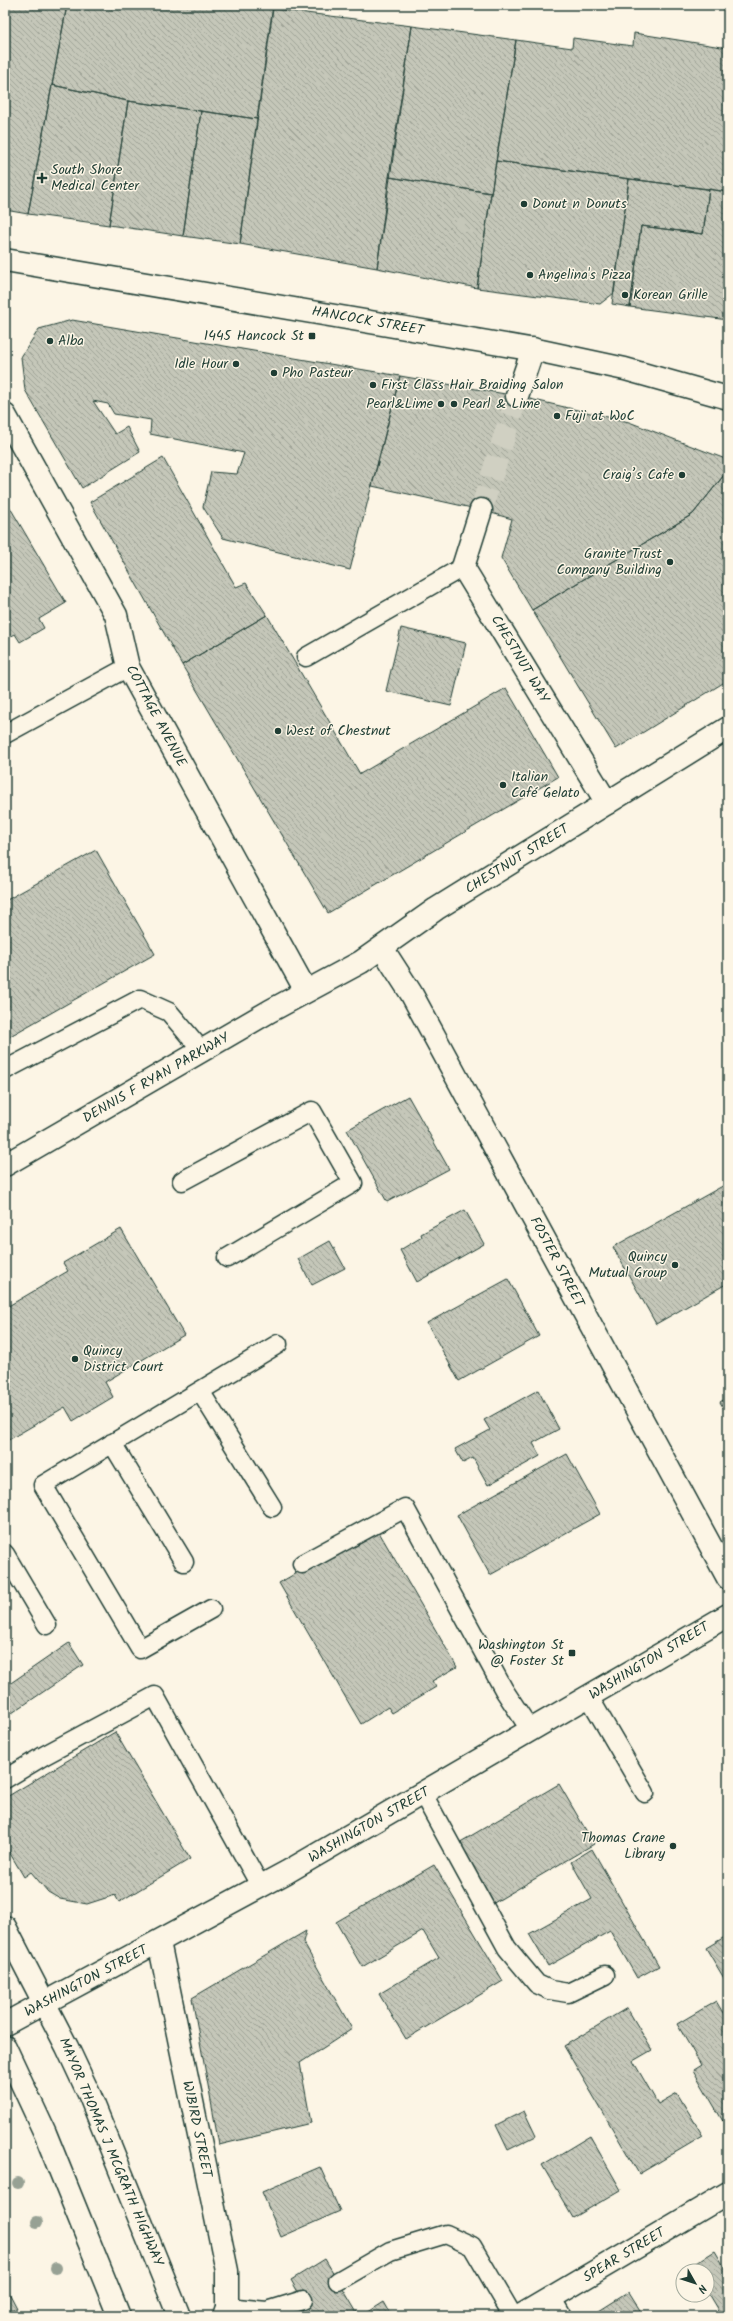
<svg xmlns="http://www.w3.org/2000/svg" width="733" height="2321" viewBox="0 0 733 2321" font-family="Kalam,sans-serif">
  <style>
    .building { fill: url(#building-back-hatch); stroke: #1f3d34 }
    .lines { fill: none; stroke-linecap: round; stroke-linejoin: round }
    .minor-tunnel { stroke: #d0d0c2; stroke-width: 22; stroke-dasharray: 22 11; stroke-linecap: butt }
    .service-casing { stroke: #1f3d34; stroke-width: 21 }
    .minor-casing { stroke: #1f3d34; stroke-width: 25 }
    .tertiary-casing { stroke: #1f3d34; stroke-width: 25 }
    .secondary-casing { stroke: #1f3d34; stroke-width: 25 }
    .primary-casing { stroke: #1f3d34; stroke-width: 25 }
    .service { stroke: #fcf5e5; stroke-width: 18 }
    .minor { stroke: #fcf5e5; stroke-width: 22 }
    .tertiary { stroke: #fcf5e5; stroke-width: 22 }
    .secondary { stroke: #fcf5e5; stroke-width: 22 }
    .primary { stroke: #fcf5e5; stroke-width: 22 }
    .tree { fill: #97a194 }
    .poi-dot { fill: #1f3d34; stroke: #fcf5e5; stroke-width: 1.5 }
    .labels { text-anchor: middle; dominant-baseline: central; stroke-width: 3; stroke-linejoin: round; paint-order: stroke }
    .poi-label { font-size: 14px; fill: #1f3d34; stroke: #fcf5e5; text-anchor: start }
    .street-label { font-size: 14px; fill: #1f3d34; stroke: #fcf5e5 }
  </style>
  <defs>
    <pattern id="building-back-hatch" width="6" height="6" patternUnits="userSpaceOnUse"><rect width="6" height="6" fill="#c5c7b9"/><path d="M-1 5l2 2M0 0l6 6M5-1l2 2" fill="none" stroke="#9fa397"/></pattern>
  </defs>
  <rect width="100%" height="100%" fill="#fcf5e5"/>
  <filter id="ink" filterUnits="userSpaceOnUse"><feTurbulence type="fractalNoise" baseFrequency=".025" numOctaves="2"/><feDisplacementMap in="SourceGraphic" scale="8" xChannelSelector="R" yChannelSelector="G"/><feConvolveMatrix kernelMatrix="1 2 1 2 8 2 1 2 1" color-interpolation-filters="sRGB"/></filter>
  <g filter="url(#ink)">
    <path class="building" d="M5,5H67L28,214L5,210Z
      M67,5H273L257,119L128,101L52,85Z
      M273,9L412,26L377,268L240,244Z
      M412,26L516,40L491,193L389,177Z
      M634,33L728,48V192L496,161L516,40L572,48L573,38L633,46Z
      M52,85L128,101L109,225L28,214Z
      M128,101L201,111L183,236L109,225Z
      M201,111L257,119L240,244L183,236Z
      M496,161L629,179L614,293L600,304L477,288Z
      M389,177L491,193L477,288L377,268Z
      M629,179L709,189L703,234L641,226L630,307L612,304Z
      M709,189L728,192V320L630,307L641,226L703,234Z
      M72,320L400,376L350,570L223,538L203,507L211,472L237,474L244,453L150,434L151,420L114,414L108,404L93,401L115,434L127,427L140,452L82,488L25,390L21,357L39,329Z
      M400,376L517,396L629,422L728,460V470L693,514L532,610L501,558L512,519L481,510L372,486Z
      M163,458L236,587L246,583L267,615L182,665L90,502Z
      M728,470V680L616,749L532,610L693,514Z
      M5,499L66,603L39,619L44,628L20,642L15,634L5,640Z
      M267,615L360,774L506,688L558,777L328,913L182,665Z
      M401,628L466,643L451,706L386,691Z
      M96,850L155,954L5,1039V901Z
      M408,1096L449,1169L387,1202L347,1130Z
      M728,1183V1283L656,1324L613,1247Z
      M465,1210L484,1244L417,1282L400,1250L422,1237L421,1234Z
      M121,1229L184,1335L105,1382L113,1397L73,1421L65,1407L5,1442V1308L68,1271L63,1263Z
      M330,1241L345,1268L312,1285L298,1259Z
      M508,1279L539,1336L459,1381L427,1323Z
      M538,1390L559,1429L533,1443L540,1456L488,1485L473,1458L463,1463L455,1449L490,1430L484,1420Z
      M728,1397V1416L720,1402Z
      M567,1454L600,1514L490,1575L457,1515Z
      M376,1527L457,1667L432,1681L436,1687L392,1713L388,1707L361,1724L279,1583Z
      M69,1643L83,1665L12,1713L5,1702V1687Z
      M115,1732L190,1859L119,1902L115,1895L87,1904L60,1899L48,1892L31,1872L24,1877L5,1845V1798Z
      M559,1784L594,1844L492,1904L457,1844Z
      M592,1849L659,1966L637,1978L610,1931L548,1966L529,1934L592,1899L571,1862Z
      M434,1865L503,1981L406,2039L379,1994L439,1958L423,1931L362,1967L336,1922Z
      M306,1931L303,1942L352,2029L300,2063L311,2123L219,2145L192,1998Z
      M728,1935V1985L706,1948Z
      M716,2001L728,2021V2120L724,2123L693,2070L701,2065L677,2024Z
      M627,2008L652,2050L633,2061L658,2104L677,2093L703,2136L639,2174L564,2046Z
      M524,2111L536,2136L508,2150L496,2125Z
      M590,2136L621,2190L573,2218L542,2165Z
      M320,2167L340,2211L281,2237L262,2192Z
      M715,2251L728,2273V2316H712L719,2312L707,2292V2271H694L691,2266Z
      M325,2259L359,2316H312L291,2280Z
      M5,2285L17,2308L5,2314Z
      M629,2292L644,2316H591Z
      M384,2302L392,2316H362Z"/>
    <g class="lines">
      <path class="minor-tunnel" d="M481,510L517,396"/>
      <g class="service-casing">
        <path id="service" d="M306,657L463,567
          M5,734L128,667
          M5,1070L140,999L169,1012L202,1051
          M182,1181L312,1111L353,1183L227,1258
          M200,1391L272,1507
          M112,1443L184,1562
          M5,1554L47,1625
          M302,1564L405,1508L504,1690L531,1731
          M211,1609L140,1649L43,1485L278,1344
          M589,1697L645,1793
          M5,1779L45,1755L155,1696L261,1887
          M423,1794L507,1948L537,1984L550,1990L568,1993L605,1975
          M338,2281L390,2251L446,2234L472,2246L513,2316
          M551,2297L562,2316
          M227,2307L267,2311L303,2300"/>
      </g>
      <g class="minor-casing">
        <path id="minor" d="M517,396L533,349
          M5,415L116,615L128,667L306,991
          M481,510L463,567L607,803
          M382,948L411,993L728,1578
          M159,1942L227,2271V2307L224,2316
          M520,2316L728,2193"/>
      </g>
      <g class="tertiary-casing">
        <path id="tertiary" d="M5,1165L270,1011L361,962L436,909L728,728"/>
      </g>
      <g class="secondary-casing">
        <path id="secondary" d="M5,1927L67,2047L90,2096L179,2316
          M5,2047L45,2133L119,2316"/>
      </g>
      <g class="primary-casing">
        <path id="primary" d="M5,260L541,351L625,369L728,398
          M5,2024L287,1872L728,1615"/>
      </g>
      <use href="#service" class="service"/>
      <use href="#minor" class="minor"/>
      <use href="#tertiary" class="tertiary"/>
      <use href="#secondary" class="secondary"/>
      <use href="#primary" class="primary"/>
    </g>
    <g class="tree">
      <circle cx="18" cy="2183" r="6"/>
      <circle cx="37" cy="2222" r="6"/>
      <circle cx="56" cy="2268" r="6"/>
    </g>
  </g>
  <g class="poi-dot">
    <path d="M40 172h4v4h4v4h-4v4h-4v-4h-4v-4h4z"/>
    <circle cx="524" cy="204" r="4"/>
    <circle cx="530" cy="275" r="4"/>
    <circle cx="625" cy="295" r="4"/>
    <rect x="308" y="332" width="8" height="8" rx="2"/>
    <circle cx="50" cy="341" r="4"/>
    <circle cx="236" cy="364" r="4"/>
    <circle cx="274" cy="373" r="4"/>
    <circle cx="373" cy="385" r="4"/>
    <circle cx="441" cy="404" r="4"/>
    <circle cx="454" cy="404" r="4"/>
    <circle cx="557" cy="416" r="4"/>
    <circle cx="682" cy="475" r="4"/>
    <circle cx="670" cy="562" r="4"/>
    <circle cx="278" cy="731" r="4"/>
    <circle cx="503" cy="785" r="4"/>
    <circle cx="675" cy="1265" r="4"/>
    <circle cx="75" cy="1359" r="4"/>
    <rect x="568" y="1649" width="8" height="8" rx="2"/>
    <circle cx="673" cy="1846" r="4"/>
  </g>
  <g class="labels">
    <g class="poi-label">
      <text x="51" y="170">South Shore<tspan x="51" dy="16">Medical Center</tspan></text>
      <text x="532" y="204">Donut n Donuts</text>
      <text x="538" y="275">Angelina's Pizza</text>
      <text x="633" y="295">Korean Grille</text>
      <text x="304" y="336" text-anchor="end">1445 Hancock St</text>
      <text x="58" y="341">Alba</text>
      <text x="228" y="364" text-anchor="end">Idle Hour</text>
      <text x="282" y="373">Pho Pasteur</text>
      <text x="381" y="385">First Class Hair Braiding Salon</text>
      <text x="433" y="404" text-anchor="end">Pearl&amp;Lime</text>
      <text x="462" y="404">Pearl &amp; Lime</text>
      <text x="565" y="416">Fuji at WoC</text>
      <text x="674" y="475" text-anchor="end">Craig’s Cafe</text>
      <text x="662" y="554" text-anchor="end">Granite Trust<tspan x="662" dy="16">Company Building</tspan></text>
      <text x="286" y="731">West of Chestnut</text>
      <text x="511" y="777">Italian<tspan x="511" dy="16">Café Gelato</tspan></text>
      <text x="667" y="1257" text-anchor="end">Quincy<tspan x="667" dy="16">Mutual Group</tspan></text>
      <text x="83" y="1351">Quincy<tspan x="83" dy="16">District Court</tspan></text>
      <text x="564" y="1645" text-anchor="end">Washington St<tspan x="564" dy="16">@ Foster St</tspan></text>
      <text x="665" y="1838" text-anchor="end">Thomas Crane<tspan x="665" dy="16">Library</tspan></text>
    </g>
    <g class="street-label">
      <text transform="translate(368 321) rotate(10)">HANCOCK STREET</text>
      <text transform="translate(520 659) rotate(59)">CHESTNUT WAY</text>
      <text transform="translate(156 716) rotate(62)">COTTAGE AVENUE</text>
      <text transform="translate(517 859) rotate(-32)">CHESTNUT STREET</text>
      <text transform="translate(156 1078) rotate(-30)">DENNIS F RYAN PARKWAY</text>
      <text transform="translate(557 1262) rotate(62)">FOSTER STREET</text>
      <text transform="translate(649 1661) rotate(-31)">WASHINGTON STREET</text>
      <text transform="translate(369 1825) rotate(-30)">WASHINGTON STREET</text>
      <text transform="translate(86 1981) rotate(-28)">WASHINGTON STREET</text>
      <text transform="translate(197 2129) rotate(78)">WIBIRD STREET</text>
      <text transform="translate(111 2152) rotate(67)">MAYOR THOMAS J MCGRATH HIGHWAY</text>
      <text transform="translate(624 2255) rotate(-31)">SPEAR STREET</text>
    </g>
  </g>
  <rect width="733" height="2321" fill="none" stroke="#fcf5e5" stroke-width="20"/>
  <rect x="10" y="10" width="713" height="2301" fill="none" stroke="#1f3d34" stroke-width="1.5" filter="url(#ink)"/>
  <g transform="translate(695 2283) rotate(129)"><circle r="19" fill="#fcf5e5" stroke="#a4ab9e"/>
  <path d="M0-3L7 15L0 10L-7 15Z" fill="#1f3d34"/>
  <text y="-6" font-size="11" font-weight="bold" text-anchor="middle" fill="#1f3d34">N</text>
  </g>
</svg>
